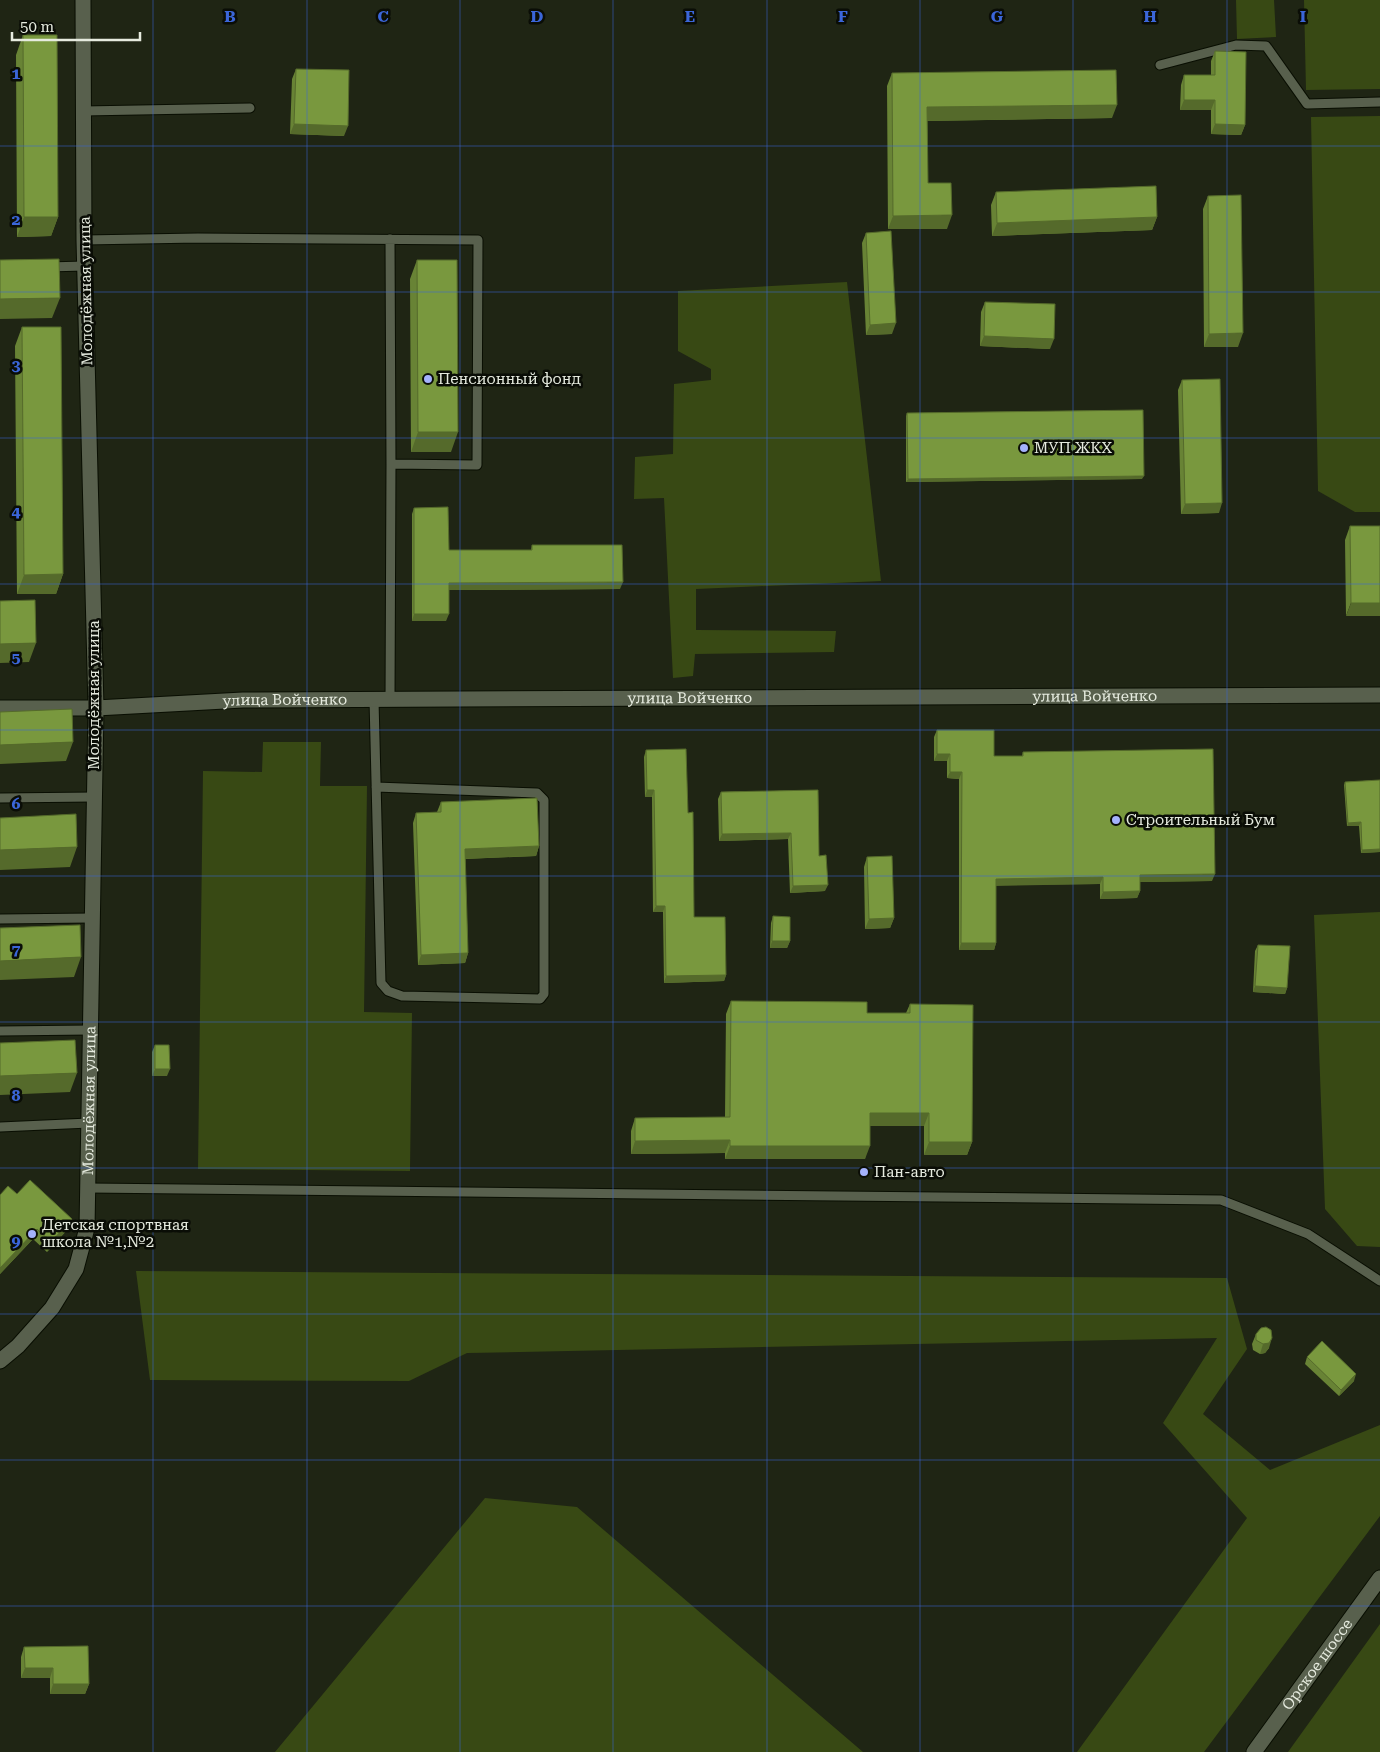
<svg xmlns="http://www.w3.org/2000/svg" width="1380" height="1752" viewBox="0 0 1380 1752" font-family="'Roboto Serif',serif">
  <style>
    .green { fill: #384914 }
    .lines { fill: none; stroke-linecap: round; stroke-linejoin: round }
    .lane-casing { stroke: #090e02; stroke-width: 11 }
    .secondary-casing { stroke: #090e02; stroke-width: 17 }
    .lane { stroke: #58604d; stroke-width: 9 }
    .secondary { stroke: #58604d; stroke-width: 15 }
    .wall { fill: #688335 }
    .shaded-wall { fill: #556a2b }
    .building { fill: #79983e; stroke: #556a2b }
    .grid { fill: none; stroke: #3b66d9; stroke-width: 1; stroke-opacity: 0.55 }
    .poi-dot { fill: #a4b2fc; stroke: #0a0d06; stroke-width: 2 }
    .labels { text-anchor: middle; dominant-baseline: central; stroke-width: 5; stroke-linejoin: round; paint-order: stroke }
    .street-label { font-size: 15px; fill: #e6ebdf; stroke: #0a0d06 }
    .poi-label { font-size: 15px; fill: #e6ebdf; stroke: #0a0d06; text-anchor: start }
    .grid-label { font-size: 16px; text-anchor: middle; font-weight: bold; fill: #3b66d9; stroke: #0a0d06; stroke-width: 5; stroke-linejoin: round; paint-order: stroke }
  </style>
  <rect width="100%" height="100%" fill="#1f2514"/>
  <path class="green" d="M1236,0H1274L1276,37L1237,39Z
    M1304,0H1380V89L1306,90Z
    M1380,116V512H1355L1318,491L1311,117Z
    M847,282L881,581L696,589V630L836,631L834,652L695,654L693,676L673,678L664,498L634,499L635,457L673,454L674,384L711,380V369L678,351V291Z
    M263,742H321L320,786H367L364,1012L412,1013L410,1171L198,1169L203,771L262,772Z
    M1380,912V1247L1357,1246L1325,1209L1314,915Z
    M136,1271L1227,1278L1247,1349L1203,1414L1270,1470L1380,1425V1516L1204,1752H1077L1247,1518L1163,1423L1217,1338L467,1353L409,1381L150,1380Z
    M485,1498L577,1507L863,1752H275Z
    M1380,1624V1752H1288Z"/>
  <g class="lines">
    <g class="lane-casing">
      <path id="lane" d="M1160,65L1236,45L1266,46L1307,104L1380,102
        M83,111L250,108
        M84,240L198,238L478,240L477,465L391,464
        M47,267L85,266
        M374,700L381,983L388,991L402,996L540,999L544,994V800L537,793L376,787
        M390,700L391,464L390,239
        M0,798L94,797
        M0,919L92,918
        M0,1031L91,1030
        M0,1127L89,1123
        M88,1188L1221,1200L1308,1234L1380,1281"/>
    </g>
    <g class="secondary-casing">
      <g id="secondary">
        <path id="s1" d="M0,708H96L243,700L1380,695"/>
        <path id="s2" d="M0,1361L18,1346L52,1308L76,1269L87,1228L96,708L84,240L83,0"/>
        <path id="s3" d="M1254,1752L1380,1578"/>
      </g>
    </g>
    <use href="#lane" class="lane"/>
    <use href="#secondary" class="secondary"/>
  </g>
  <path class="wall" d="M23,35L58,217L51,236L17,237L16,55Z
    M1215,51L1245,125L1241,135L1211,134V110H1180L1181,85L1184,75H1211V61Z
    M296,69L344,136L290,134L292,79Z
    M892,73L1112,118L927,121L928,183L947,229H888L887,86Z
    M996,192L1157,217L1152,230L992,236L991,205Z
    M1208,196L1238,347H1204L1203,209Z
    M866,233L892,334L866,335L862,243Z
    M417,260L451,452H411L410,279Z
    M985,302L1050,349L980,346L981,312Z
    M22,327L63,574L56,594H17L15,346Z
    M1182,380L1219,513L1181,514L1178,390Z
    M907,413L1142,479L906,482V416Z
    M414,508L449,550H531L532,545L620,589L449,590L446,621H412V514Z
    M1350,526H1380L1346,616L1345,540Z
    M937,730L994,756H1022L1023,752L1212,881L1140,882V891L1137,898L1100,899V884L996,885V943L994,950H959V779L947,778V761H934V737Z
    M646,750L688,813L694,917L726,975L724,981L664,983L663,912H653L652,797H645L644,757Z
    M1380,780V852L1361,853L1359,826H1347L1344,785L1345,782Z
    M818,790L819,856L825,891L790,893L788,839L719,841L718,799L721,792Z
    M441,802L539,846L536,856L465,859L468,953L465,963L418,965L413,823L416,813L437,812Z
    M867,857L894,918L890,928L865,929L864,867Z
    M773,916L790,941L787,948H770L771,923Z
    M1258,945L1287,988L1285,994L1253,992L1255,951Z
    M731,1001L867,1013H906L910,1004L972,1142L967,1155H924V1126H870L865,1159H725V1153L631,1154V1131L635,1118L725,1117L726,1014Z
    M155,1045L167,1076H152V1052Z
    M17,1194L68,1229L47,1252L33,1239L0,1274V1195Z
    M1256,1334L1269,1348L1265,1353L1260,1354L1253,1350L1252,1344Z
    M1307,1357L1354,1381L1339,1396L1305,1364Z
    M24,1647L89,1684L85,1694H50V1678H21V1657Z"/>
  <path class="shaded-wall" d="M1184,100H1215L1211,110H1180Z
    M1117,105L1112,118L922,121L927,107Z
    M294,124L348,126L344,136L290,134Z
    M1215,124L1245,125L1241,135L1211,134Z
    M952,215L947,229H888L893,216Z
    M24,217H58L51,236L17,237Z
    M1157,217L1152,230L992,236L997,223Z
    M60,298L52,318L0,319V299Z
    M896,323L892,334L866,335L870,325Z
    M1243,333L1238,347H1204L1209,334Z
    M984,336L1054,339L1050,349L980,346Z
    M418,432H458L451,452H411Z
    M1144,476L1142,479L906,482L908,479Z
    M1222,503L1219,513L1181,514L1185,504Z
    M63,574L56,594H17L24,575Z
    M623,582L620,589L446,590L449,583Z
    M1351,603H1380V616H1346Z
    M414,614H449L446,621H412Z
    M36,643L29,662L0,663V644Z
    M73,742L66,761L0,764V745Z
    M937,754H950L947,761H934Z
    M950,772H962L959,779L947,778Z
    M647,790H654L652,797H645Z
    M1361,822L1359,826H1347L1348,823Z
    M791,833L788,839L719,841L722,834Z
    M539,846L536,856L461,859L465,849Z
    M77,847L70,867L0,870V850Z
    M1380,849V852L1361,853L1362,850Z
    M1215,874L1212,881L1137,882L1140,875Z
    M1103,877L1100,884L994,886L996,879Z
    M828,885L825,891L790,893L793,886Z
    M1140,891L1137,898L1100,899L1103,892Z
    M656,906H665L663,912H653Z
    M894,918L890,928L865,929L869,919Z
    M772,941H790L787,948H770Z
    M961,943H996L994,950H959Z
    M468,953L465,963L418,965L421,955Z
    M81,957L74,977L0,980V961Z
    M726,975L724,981L664,983L666,976Z
    M1255,986L1287,988L1285,994L1253,992Z
    M155,1069H170L167,1076H152Z
    M77,1073L70,1092L0,1095V1076Z
    M870,1113H929L924,1126H866Z
    M730,1140L725,1153L631,1154L635,1141Z
    M929,1142H972L967,1155H924Z
    M730,1146H870L865,1159H725Z
    M72,1219L68,1229L47,1252L51,1242Z
    M37,1229L33,1239L0,1274V1268Z
    M1272,1338L1269,1348L1265,1353L1260,1354L1263,1344Z
    M1356,1374L1354,1381L1339,1396L1341,1390Z
    M25,1668H53L50,1678H21Z
    M53,1684H89L85,1694H50Z"/>
  <path class="building" d="M23,35H57L58,217H24Z
    M1215,51L1246,52L1245,125L1215,124V100H1184V75H1215Z
    M296,69L349,70L348,126L294,124Z
    M1116,70L1117,105L927,107L928,183H951L952,215L893,216L892,73Z
    M1156,186L1157,217L997,223L996,192Z
    M1241,195L1243,333L1209,334L1208,196Z
    M891,231L896,323L870,325L866,233Z
    M59,259L60,298L0,299V260Z
    M417,260H457L458,432H418Z
    M985,302L1055,304L1054,339L984,336Z
    M22,327H61L63,574L24,575Z
    M1220,379L1222,503L1185,504L1182,380Z
    M1143,410L1144,476L908,479L907,413Z
    M448,507L449,550H532V545H622L623,582L449,583V614H414V508Z
    M1350,526H1380V603H1351Z
    M35,600L36,643L0,644V601Z
    M72,709L73,742L0,745V712Z
    M937,730H994V756H1023V752L1213,749L1215,874L1140,875V891L1103,892V877L996,879V943H961L962,772H950V754H937Z
    M686,749L688,813L693,812L694,917H725L726,975L666,976L665,906H656L654,790H647L646,750Z
    M1380,780V849L1362,850L1361,822L1348,823L1345,782Z
    M818,790L819,856L826,855L828,885L793,886L791,833L722,834L721,792Z
    M537,798L539,846L465,849L468,953L421,955L416,813L441,812V802Z
    M76,814L77,847L0,850V818Z
    M892,856L894,918L869,919L867,857Z
    M773,916L790,917V941H772Z
    M80,925L81,957L0,961V928Z
    M1258,945L1290,946L1287,988L1255,986Z
    M731,1001L867,1002V1013H910V1004L973,1005L972,1142H929V1113H870V1146H730V1140L635,1141V1118L730,1117Z
    M75,1040L77,1073L0,1076V1043Z
    M155,1045H169L170,1069H155Z
    M30,1180L72,1219L51,1242L37,1229L0,1268V1195L8,1186L17,1194Z
    M1266,1327L1271,1330L1272,1338L1269,1343L1263,1344L1256,1340V1334L1261,1328Z
    M1322,1341L1356,1374L1341,1390L1307,1357Z
    M88,1646L89,1684H53V1668H25L24,1647Z"/>
  <path class="grid" d="M153,0V1752M307,0V1752M460,0V1752M613,0V1752M767,0V1752M920,0V1752M1073,0V1752M1227,0V1752M0,146H1380M0,292H1380M0,438H1380M0,584H1380M0,730H1380M0,876H1380M0,1022H1380M0,1168H1380M0,1314H1380M0,1460H1380M0,1606H1380"/>
  <g class="poi-dot">
    <circle cx="428" cy="379" r="5"/>
    <circle cx="1024" cy="448" r="5"/>
    <circle cx="1116" cy="820" r="5"/>
    <circle cx="864" cy="1172" r="5"/>
    <circle cx="32" cy="1234" r="5"/>
  </g>
  <g class="labels">
    <g class="street-label">
      <text transform="translate(86 291) rotate(-91)">Молодёжная улица</text>
      <text transform="translate(94 695) rotate(-90)">Молодёжная улица</text>
      <text stroke="none"><textPath href="#s1" startOffset="1095">улица Войченко</textPath></text>
      <text stroke="none"><textPath href="#s1" startOffset="690">улица Войченко</textPath></text>
      <text stroke="none"><textPath href="#s1" startOffset="285">улица Войченко</textPath></text>
      <text stroke="none"><textPath href="#s2" startOffset="290">Молодёжная улица</textPath></text>
      <text stroke="none"><textPath href="#s3" startOffset="108">Орское шоссе</textPath></text>
    </g>
    <g class="poi-label">
      <text x="438" y="379">Пенсионный фонд</text>
      <text x="1034" y="448">МУП ЖКХ</text>
      <text x="1126" y="820">Строительный Бум</text>
      <text x="874" y="1172">Пан-авто</text>
      <text x="42" y="1225">Детская спортвная<tspan x="42" dy="17">школа №1,№2</tspan></text>
    </g>
  </g>
  <g class="grid-label">
    <text x="230" y="22">B</text>
    <text x="383" y="22">C</text>
    <text x="537" y="22">D</text>
    <text x="690" y="22">E</text>
    <text x="843" y="22">F</text>
    <text x="997" y="22">G</text>
    <text x="1150" y="22">H</text>
    <text x="1303" y="22">I</text>
    <text x="16" y="79">1</text>
    <text x="16" y="225">2</text>
    <text x="16" y="371">3</text>
    <text x="16" y="517">4</text>
    <text x="16" y="663">5</text>
    <text x="16" y="809">6</text>
    <text x="16" y="955">7</text>
    <text x="16" y="1101">8</text>
    <text x="16" y="1247">9</text>
  </g>
  <path d="M12 32v8h128v-8" fill="none" stroke="#e6ebdf" stroke-width="2.5"/>
  <text x="20" y="32" font-size="15" fill="#e6ebdf" stroke="#0a0d06" stroke-width="4" paint-order="stroke">50 m</text>
</svg>
